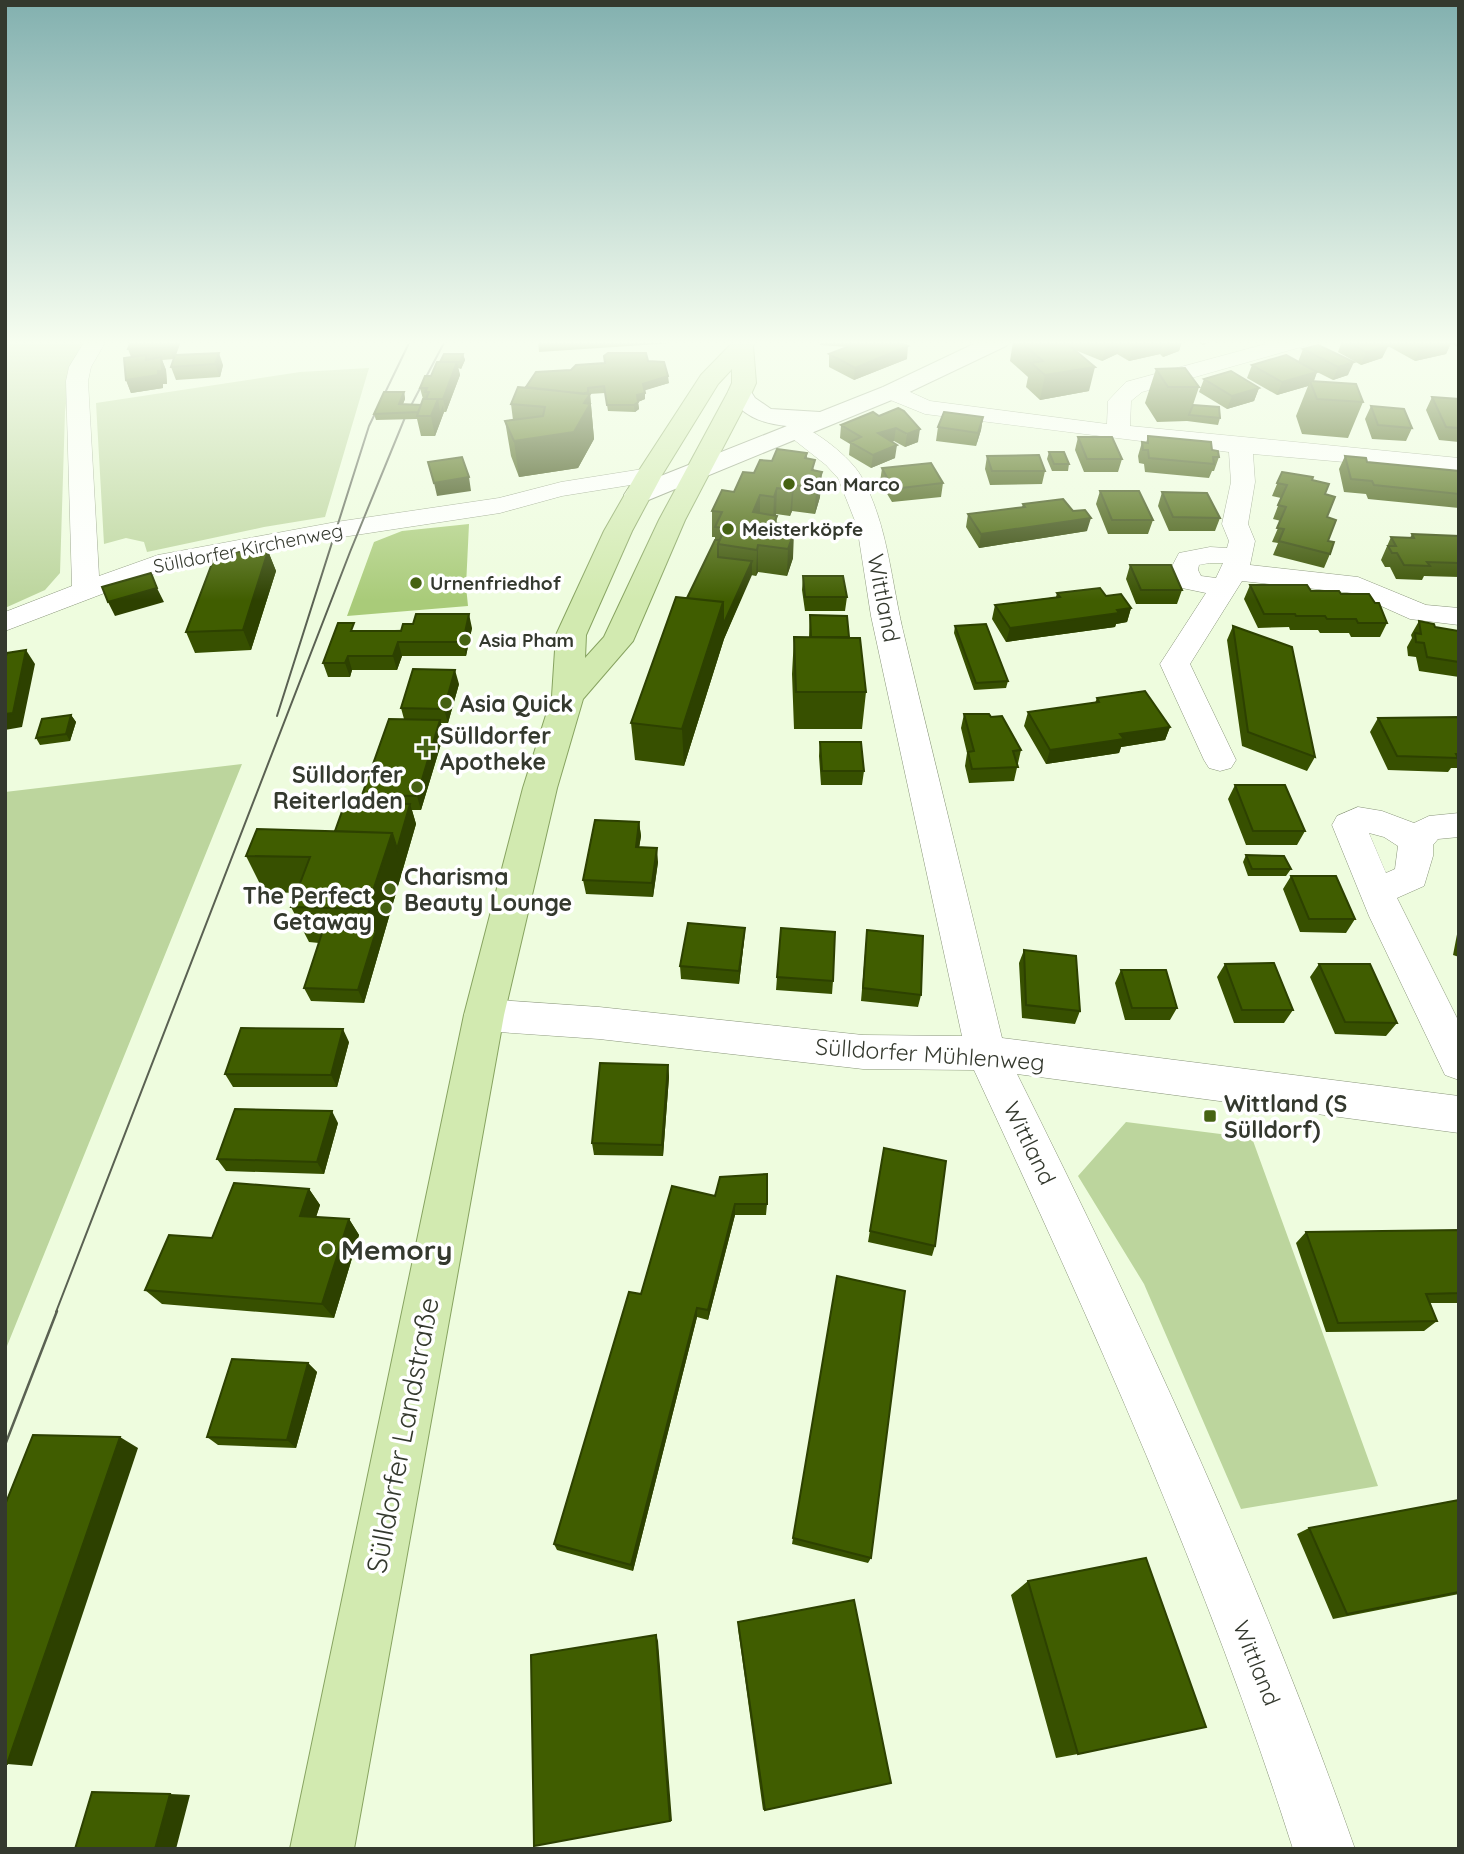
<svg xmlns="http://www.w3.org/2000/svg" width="1464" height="1854" viewBox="0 0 1464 1854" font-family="Quicksand,sans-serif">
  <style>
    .green { fill: #bcd59d }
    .forest { fill: #a9cb79 }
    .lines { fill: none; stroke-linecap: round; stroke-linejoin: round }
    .minor-casing { stroke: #8a967b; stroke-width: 1 }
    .tertiary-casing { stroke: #8a967b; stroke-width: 2 }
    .primary-casing { stroke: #87a360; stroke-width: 2 }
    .minor { fill: #fff; fill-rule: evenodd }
    .tertiary { fill: #fff; fill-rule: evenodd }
    .primary { fill: #d2eab0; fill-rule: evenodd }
    .tram-far1 { stroke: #5a6152; stroke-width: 2 }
    .tram { stroke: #5a6152; stroke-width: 2.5 }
    .wall { fill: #375000 }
    .shaded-wall { fill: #2d4100 }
    .building { fill: #405d00; stroke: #2d4100; stroke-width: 2 }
    .poi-dot { fill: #466213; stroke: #fff; stroke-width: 2.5 }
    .labels { text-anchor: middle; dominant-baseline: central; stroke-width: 7; stroke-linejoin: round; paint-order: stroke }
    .far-poi-label { font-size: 19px; font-weight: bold; fill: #34392e; stroke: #fff; text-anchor: start }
    .far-street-label { font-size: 19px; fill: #34392e; stroke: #fff }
    .street-label { font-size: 23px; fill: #34392e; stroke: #fff }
    .poi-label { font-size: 23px; font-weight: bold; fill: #34392e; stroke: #fff; text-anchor: start }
    .near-poi-label { font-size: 28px; font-weight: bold; fill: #34392e; stroke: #fff; text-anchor: start }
    .near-street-label { font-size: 28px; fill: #34392e; stroke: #fff }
  </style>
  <rect width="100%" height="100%" fill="#eefcde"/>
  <path class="green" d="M5,341H83L70,369L65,412L60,573L45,590L5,608Z
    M369,368L325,517L264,527L147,552L144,542L126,538L104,544L96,403L300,372Z
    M242,764L5,1351V792Z
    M1126,1122L1252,1138L1378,1486L1241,1509L1144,1284L1078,1176Z"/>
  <path class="forest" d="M469,524L466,586L468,606L347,616L374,542L402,531Z"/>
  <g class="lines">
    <g class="minor-casing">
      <path id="minor" d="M85,341H106L91,367L88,381L99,576L158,555L336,522L499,498L561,482L649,468L658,470L661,475L658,480L649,482L562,496L500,513L336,538L165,570L5,631V612L72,586L66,381L69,367Z
        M1277,341H1311L1308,345L1142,392L1131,401L1130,426L1459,458V472L1253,454L1255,482L1248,524L1255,541L1250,565L1358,577L1426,605L1459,608V625L1410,619L1352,593L1242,581L1190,664L1236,760L1231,768L1220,771L1209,768L1204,760L1160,664L1206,593L1182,588L1170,570L1179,553L1210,547L1227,548L1229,541L1222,524L1231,482L1229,452L925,414L883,397L880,392L883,387H899L930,401L1107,424L1108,401L1126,382ZM1210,563H1223L1216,578L1201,576L1198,570L1199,565Z
        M795,424C815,429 851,458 861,476C889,526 891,584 905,639C937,772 970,905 1002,1038L1459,1096V1133L1017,1074C1143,1326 1262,1583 1355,1849H1293C1208,1581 1092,1324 974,1070L863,1069L599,1039L484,1031L470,1026L464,1015L470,1004L484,999L599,1007L863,1035L962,1036L871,616L857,526L838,478L826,465L783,431L787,426Z
        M1358,807L1382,811L1414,823L1429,816L1459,813V837L1438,839L1433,845V856L1424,886L1397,898L1459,1022V1080L1445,1075L1369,916L1332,825L1337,816ZM1369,833L1384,837L1398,846L1395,869L1386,873Z"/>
    </g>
    <g class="tertiary-casing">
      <path id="tertiary" d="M980,341H1009L1006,346L899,397L646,501L637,503L628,501L624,495L628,489L787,426C760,423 741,416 728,392L732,387H748L755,398L771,409L820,412L883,387Z"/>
    </g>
    <g class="primary-casing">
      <path id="primary" d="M734,341H757L753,346L756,383L752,392L685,520L633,641L583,699L557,788L504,1015L354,1849H290L464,1015L523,788L552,696L556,635L604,531L636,475L701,375ZM732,369V383L728,392L659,520L604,637L585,658L586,635L632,531L662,475L718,384Z"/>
    </g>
    <use href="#minor" class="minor"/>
    <use href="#tertiary" class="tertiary"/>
    <use href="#primary" class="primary"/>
    <path class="tram-far1" d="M277,716L369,426L410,341
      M56,1312L350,552L406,415L445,341"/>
    <path class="tram" d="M5,1445L57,1311"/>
  </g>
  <path class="wall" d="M131,341H181L176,355L223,365L220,377L176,380L171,367L174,359L162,360L166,370L167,384H163V388L131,393L126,380L131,357L128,349Z
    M538,341H689V342L539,352Z
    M821,341H856L855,344L907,359L854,380L829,367V354L848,347L820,345Z
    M1013,341H1182L1179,351L1163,357L1160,354L1129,361L1117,354L1102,361L1075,350L1089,391L1040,400L1026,387L1028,377L1010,361Z
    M1195,341H1213L1203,345Z
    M1342,341H1459V348L1451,343L1446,354L1415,361L1388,346L1382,358L1361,365L1338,352Z
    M1318,345L1348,375L1333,380L1317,372L1314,381L1363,402L1348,438L1302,434L1296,416L1308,386L1277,395L1247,378L1252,365L1298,362L1303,349Z
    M463,354L465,360L461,369L458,368L460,375L446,412H444L435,436H421L417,419L376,420L374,414L404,392L405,399L403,404L421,405L423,399L420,388L431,376L440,362Z
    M648,361L669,383L644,390L645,399L638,402L639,409L635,412L608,411L605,393L589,394H590L594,439L578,468L519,477L511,456L505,421L513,420L511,404L527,388L571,370Z
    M1156,369L1199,387L1193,405L1220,418L1218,425L1187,421L1157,422L1145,403Z
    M1204,379L1259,388L1254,401L1227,409L1199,392Z
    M1432,397L1459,399V442L1439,440L1426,410Z
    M1371,406L1412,428L1406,441L1372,439L1365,419Z
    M873,412L918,442L905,447L894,441L892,442L895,458L871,468L849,455L850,444L840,438L841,425Z
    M983,417L981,430L976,446L936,441L938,427Z
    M1148,436L1212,450L1219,457L1214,471H1212L1209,478L1145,472L1144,464L1139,463L1138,456L1142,442L1146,443Z
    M1078,437L1122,459L1118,472H1084L1075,450Z
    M1049,452L1069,464L1068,471H1052L1047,459Z
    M807,453V459L815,471L820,497L815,514L792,511L790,516L776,514L777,523L781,524V530L793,558L787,576L758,572L756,576L751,575L724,639L684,766L635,760L631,723L687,598L715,540V537H712V511L754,473L772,461Z
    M987,456L1045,471L1042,484L990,485L985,469Z
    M1345,456L1367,462L1459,471V508L1368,499L1366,494L1344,492L1339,469Z
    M882,468L943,483L941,497L892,502L880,482Z
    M1282,472L1312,480L1325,494L1330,554L1324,568L1273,555L1278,543L1272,542L1281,521L1273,519L1281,498L1272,496Z
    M1100,491L1153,520L1148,534H1108L1096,504Z
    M1162,492L1220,518L1215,531H1169L1158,506Z
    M1023,504L1087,531L979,548L966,527L968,514L1022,507Z
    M1412,534L1459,536V577L1424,576L1422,580L1396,579L1390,567H1385L1381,560L1391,537L1410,538Z
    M268,551L276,571L251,650L195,653L186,632Z
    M1130,565L1182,590L1177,604H1136L1126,579Z
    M803,576L847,597L845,611H805L802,590Z
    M1250,585L1341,594L1387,623L1380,637H1351L1349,633H1320L1318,630H1290L1289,627L1258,628L1244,599Z
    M1057,593L1106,596L1131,608L1127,622L1116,624L1115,627L1006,642L992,619L995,605L1056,597Z
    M810,615L849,638L866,692L862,729H794L792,674L794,637H809Z
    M1419,621L1435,627L1459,631V677L1419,671L1416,657L1408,656L1407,647L1412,638L1411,635Z
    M955,626L1008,681L1006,688L974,690L954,633Z
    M1233,626L1315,757L1307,771L1242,746L1227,640Z
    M472,628L466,656H402L397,670H352L350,677H328L323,663L356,631Z
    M459,684L448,723H441L444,734L421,810H412L416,824L364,1003L311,1001L304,988L319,943L309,942L291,907L296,893L264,892L246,856L335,831L365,803L362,795L404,719L401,708Z
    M1097,698L1170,727L1165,740L1121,747L1119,753L1046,764L1024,726L1028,712L1095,703Z
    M964,714L991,717L1021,750L1014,781L969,783L965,766L967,753L961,728Z
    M71,715L76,722L70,741L40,745L36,738Z
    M1459,717V768H1451L1448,772L1388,770L1370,732L1378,718Z
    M820,742L864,771L862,785H821L819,756Z
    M1235,785L1305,831L1297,845H1246L1228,799Z
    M639,822L641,836L639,847L658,862L653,897L586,894L583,880Z
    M1246,855L1291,869L1286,876H1248L1243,862Z
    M1291,876L1355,919L1346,933L1300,932L1283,889Z
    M1459,924V957L1453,955Z
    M745,928L744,941L739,984L681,979L680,966Z
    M867,930L921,995L918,1007L861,1001Z
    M1024,950L1080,1011L1075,1024L1022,1018L1019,963Z
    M1225,964L1293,1010L1284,1023H1234L1217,977Z
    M1319,964L1397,1023L1386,1036L1335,1034L1310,977Z
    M1121,970L1177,1008L1170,1020H1125L1115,983Z
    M777,977L833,981L832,994L776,990Z
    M349,1042L337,1087H233L225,1074Z
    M668,1065L669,1077L663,1156L594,1155L592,1143Z
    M338,1123L324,1174L226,1171L217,1159Z
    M884,1148L935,1246L932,1256L868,1242Z
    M309,1189L320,1205L316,1217L349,1219L359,1235L334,1318L162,1304L145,1290L212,1238Z
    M715,1196L767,1204L766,1215H735L708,1320L697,1317L633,1571L557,1550L554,1544L641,1294Z
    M1459,1230V1303H1430L1437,1321L1424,1331L1326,1332L1296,1243L1306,1232Z
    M837,1276L871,1558L868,1563L792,1544Z
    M308,1363L317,1372L296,1448L218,1445L207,1437Z
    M1459,1500V1594L1333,1619L1297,1534L1309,1528Z
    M1028,1581L1078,1754L1056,1758L1011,1595Z
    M738,1622L891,1783L763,1810L738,1628Z"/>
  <path class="shaded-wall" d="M171,341H181L174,359L169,347Z
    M1110,341H1121L1117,354L1102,361L1107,343Z
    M1141,341H1163L1160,354L1129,361L1134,343Z
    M1168,341H1182L1179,351L1163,357Z
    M1204,341H1213L1203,345Z
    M1452,341L1446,354L1415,361L1421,348Z
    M908,346L907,359L854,380L855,368Z
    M1388,346L1382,358L1361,365L1366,352Z
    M219,353L223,365L220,377L215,364Z
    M463,354L465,360L461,369L460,362Z
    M161,357L166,370L167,384H163V388L131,393L126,380L158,371Z
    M457,362L460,375L446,412L443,399Z
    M1354,362L1348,375L1333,380L1338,367Z
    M1095,367L1089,391L1040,400L1045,375Z
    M1317,372L1312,385L1310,381L1308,386L1277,395L1282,382Z
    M668,376L669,383L643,391V384Z
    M1259,388L1254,401L1227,409L1232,396Z
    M404,392L405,399L400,411L399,404Z
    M588,392L589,396L590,394L594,439L578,468L519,477L514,441L584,403L581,395Z
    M645,393V399L638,402L637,395Z
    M438,399L440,412L443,405L444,412L435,436L431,416Z
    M638,402L639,409L635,412L634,405Z
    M983,417L981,430L976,446L978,433Z
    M896,428L894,441L877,447L878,433Z
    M920,429L918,442L905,447L907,434Z
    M897,445L895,458L871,468L873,455Z
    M822,472L820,497L815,514L816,488Z
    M469,477L471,491L437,496L434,483Z
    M794,485L792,511L790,516L792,490Z
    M777,488L776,514L773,523L774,497Z
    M760,495V521L753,512Z
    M1091,518L1087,531L979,548L981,534Z
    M794,532L793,558L787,576L788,549Z
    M758,545V572L756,576L757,550Z
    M268,551L276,571L251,650L243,630Z
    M752,561V575L724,639L684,766L682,729L723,602Z
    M157,588L164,602L115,616L108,602Z
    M1131,608L1127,622L1116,624L1115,627L1006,642L1010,628Z
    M469,614L472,628L466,656L463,642Z
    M398,642L402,656L397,670L393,656Z
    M26,650L35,664L22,727L5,730V714Z
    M348,656L352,670L350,677L345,663Z
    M455,670L459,684L448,723L444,709Z
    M71,715L76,722L70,741L66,734Z
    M440,720L444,734L421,810L417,796Z
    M1170,727L1165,740L1121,747L1119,753L1046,764L1050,750L1120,734Z
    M410,804L416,824L364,1003L358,990L376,931L367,909L392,833Z
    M639,822L641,836L637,861L636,847Z
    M657,848L658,862L653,897L652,883Z
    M745,928L744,941L739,984V971Z
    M343,1029L349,1042L337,1087L331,1075Z
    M668,1065L669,1077L663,1156L662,1145Z
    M332,1111L338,1123L324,1174L317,1162Z
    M309,1189L320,1205L311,1232L300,1216Z
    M735,1204V1215L708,1320V1310Z
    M349,1219L359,1235L334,1318L322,1304Z
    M697,1308V1317L633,1571L631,1565Z
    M308,1363L317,1372L296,1448L287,1440Z
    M120,1437L138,1448L32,1766L7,1764Z
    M656,1635L658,1641L672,1821H670Z
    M170,1794L190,1795L176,1849H155Z"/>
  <path class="building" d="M131,341H171L169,347L128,349Z
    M863,341H897L908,346L855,368L829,354Z
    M1019,341H1064L1095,367L1045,375L1031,363L1043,361Z
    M1346,341H1379L1388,346L1366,352Z
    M1408,341H1452L1421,348Z
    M1318,345L1354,362L1338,367L1303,349Z
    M219,353L215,364L171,367L175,355Z
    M608,353H646L648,361L664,362L668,376L643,384L645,393L637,395L638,402L634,405H607L604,386L588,388V392L584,394L526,387L536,372L571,370L576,365L605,363L604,356Z
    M444,354H463L460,362H440Z
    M146,355V360L161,357L162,371H158V375L126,380L124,358Z
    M1286,355L1317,372L1282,382L1252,365Z
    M437,362H457L443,399H426L429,392H425L427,388H420L425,376H431Z
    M1185,368L1199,387H1168L1156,369Z
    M1231,371L1259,388L1232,396L1204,379Z
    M1310,381L1356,384L1363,402L1317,399Z
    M518,387L590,394L584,403L590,404L574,432L514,441L505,421L543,416L545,407L511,404Z
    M384,392H404L399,404L421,405L418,412L374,414Z
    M1432,397L1459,399V428L1446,427Z
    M423,399H438L431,416H417Z
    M1193,405L1219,407L1220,418L1189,415Z
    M1371,406L1404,409L1412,428L1378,425Z
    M898,408L904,411L920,429L907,434L896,428L878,433L897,445L873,455L850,442L861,437L841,425L873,412L879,416Z
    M944,412L983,417L978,433L938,427Z
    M1148,436L1211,442L1212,450L1218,451L1219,457H1213L1214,464L1149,458L1148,450H1143L1142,442L1148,443Z
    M1078,437H1112L1122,459H1087Z
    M777,449L807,453L805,458L815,460L812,470L822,472L816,488L794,485L792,490L777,488L774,497L760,495L753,512L777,516L774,523L781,524L779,530L794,532L788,549L758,545L757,550L718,544L725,528L715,527L722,512L712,511L722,490L734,492L743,472L754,473L760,460L772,461Z
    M1049,452H1064L1069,464H1054Z
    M1039,455L1045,471H992L987,456Z
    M1345,456L1366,458L1367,462L1459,471V494L1374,485L1372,481L1351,479Z
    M462,457L469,477L434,483L428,462Z
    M931,463L943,483L893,489L882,468Z
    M1282,472L1313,477L1312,480L1329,484L1325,494L1335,497L1327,517L1336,520L1328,541L1334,542L1330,554L1279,541L1284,529L1277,528L1286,507L1278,505L1287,485L1277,483Z
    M1100,491H1139L1153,520H1112Z
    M1162,492L1207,493L1220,518L1173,517Z
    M1063,499L1073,511L1085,510L1091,518L981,534L968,514L1025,507L1023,504Z
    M1412,534L1459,536V563L1427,562L1430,566L1404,565L1397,553H1392L1388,546H1396L1391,537L1414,538Z
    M715,540H719L718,544V557L752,561L723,625V602L687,598Z
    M268,551L243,630L186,632L216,553Z
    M1130,565H1171L1182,590H1141Z
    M151,573L157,588L108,602L102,587Z
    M803,576H843L847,597H805Z
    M1250,585H1307L1311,591H1339L1341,594H1369L1375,603H1379L1387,623H1358L1356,619H1327L1325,616H1296L1295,614H1264Z
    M1100,588L1106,596L1121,594L1131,608L1117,610L1119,613L1010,628L995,605L1060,597L1057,593Z
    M676,597L723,602L682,729L631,723Z
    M416,614H469L463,642H398L393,656H348L345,663H323L338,623H354L351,631H401L403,624H413Z
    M810,615L847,616L849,637H811Z
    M1419,621L1434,624L1435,627L1459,631V662L1427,657L1424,643L1416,642L1415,633L1421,634Z
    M986,624L1008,681L976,683L955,626Z
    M1233,626L1292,647L1315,757L1248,732Z
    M794,637L860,638L866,692H796Z
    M26,650L13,713L5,714V659L7,653Z
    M413,669L455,670L444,709L401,708Z
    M1145,691L1170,727L1120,734L1124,739L1050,750L1028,712L1099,702L1097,698Z
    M964,714H989L991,717L1002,716L1021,750L1013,751L1018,767L972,769L968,752L974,751Z
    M71,715L66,734L36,738L42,719Z
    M1459,717V754H1456L1458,758L1397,756L1378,718Z
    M389,719L440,720L417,796L362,795Z
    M820,742H861L864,771H822Z
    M1235,785H1285L1305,831H1253Z
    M345,803L410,804L397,849L392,833L335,831Z
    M595,820L639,822L636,847L657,848L652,883L583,880Z
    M257,829L392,833L367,909L291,907L310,857L246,856Z
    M1246,855L1284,856L1291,869H1252Z
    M1291,876H1336L1355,919H1309Z
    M688,923L745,928L739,971L680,966Z
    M781,928L835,932L833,981L777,977Z
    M323,930L376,931L358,990L304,988Z
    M867,930L923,936L921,995L863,988Z
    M1024,950L1076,956L1080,1011L1026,1005Z
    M1274,963L1293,1010H1242L1225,964Z
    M1319,964H1370L1397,1023L1345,1022Z
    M1121,970H1166L1177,1008H1132Z
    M241,1028L343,1029L331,1075L225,1074Z
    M600,1063L668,1065L662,1145L592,1143Z
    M235,1109L332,1111L317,1162L217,1159Z
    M884,1148L946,1161L935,1246L870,1231Z
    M767,1174V1204H735L708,1310L697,1308L631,1565L554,1544L629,1292L641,1294L672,1186L715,1196L720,1177Z
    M234,1183L309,1189L300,1216L349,1219L322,1304L145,1290L169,1235L212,1238Z
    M1459,1230V1293L1426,1294L1437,1321L1338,1323L1306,1232Z
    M837,1276L905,1291L871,1558L793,1538Z
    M232,1359L308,1363L287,1440L207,1437Z
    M33,1435L120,1437L7,1764H5V1505Z
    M1459,1500V1592L1347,1614L1309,1528Z
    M1146,1558L1206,1727L1078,1754L1028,1581Z
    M854,1600L891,1783L765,1810L738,1622Z
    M656,1635L670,1821L534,1846L531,1655Z
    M92,1792L170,1794L155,1849H75Z"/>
  <linearGradient id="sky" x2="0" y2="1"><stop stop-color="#82b0af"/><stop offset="0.57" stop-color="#f7fef0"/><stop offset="1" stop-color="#f7fef0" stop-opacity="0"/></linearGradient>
  <rect width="1464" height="601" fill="url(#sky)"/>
  <g class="poi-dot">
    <circle cx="789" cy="484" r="7"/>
    <circle cx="728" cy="529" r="7"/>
    <circle cx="416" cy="583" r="7"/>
    <circle cx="465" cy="640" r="7"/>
    <circle cx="446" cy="703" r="7"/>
    <path d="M422.5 737.5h7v7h7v7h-7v7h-7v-7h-7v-7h7z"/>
    <circle cx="417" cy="787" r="7"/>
    <circle cx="390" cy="889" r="7"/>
    <circle cx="386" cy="908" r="7"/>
    <rect x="1203" y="1109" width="14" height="14" rx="3.5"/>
    <circle cx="327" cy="1249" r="7"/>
  </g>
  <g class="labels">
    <g class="far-poi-label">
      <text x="803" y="484">San Marco</text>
      <text x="742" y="529">Meisterköpfe</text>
      <text x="430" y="583">Urnenfriedhof</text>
      <text x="479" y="640">Asia Pham</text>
    </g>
    <g class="far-street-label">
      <text transform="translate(248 548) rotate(-11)">Sülldorfer Kirchenweg</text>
    </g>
    <g class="street-label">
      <text transform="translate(884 598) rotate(79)">Wittland</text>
      <text transform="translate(930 1054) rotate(4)">Sülldorfer Mühlenweg</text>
      <text transform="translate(1030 1143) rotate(64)">Wittland</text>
      <text transform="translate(1257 1663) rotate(68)">Wittland</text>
    </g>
    <g class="poi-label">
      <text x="460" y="703">Asia Quick</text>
      <text x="440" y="735">Sülldorfer<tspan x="440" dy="26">Apotheke</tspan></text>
      <text x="403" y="774" text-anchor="end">Sülldorfer<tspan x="403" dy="26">Reiterladen</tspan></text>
      <text x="404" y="876">Charisma<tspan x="404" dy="26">Beauty Lounge</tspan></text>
      <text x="372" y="895" text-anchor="end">The Perfect<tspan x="372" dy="26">Getaway</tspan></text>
      <text x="1224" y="1103">Wittland (S<tspan x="1224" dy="26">Sülldorf)</tspan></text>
    </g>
    <g class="near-poi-label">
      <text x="341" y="1249">Memory</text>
    </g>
    <g class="near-street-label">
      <text transform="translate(402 1435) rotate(-79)">Sülldorfer Landstraße</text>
    </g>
  </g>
  <rect width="1464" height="1854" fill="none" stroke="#34392e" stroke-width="14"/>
</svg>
